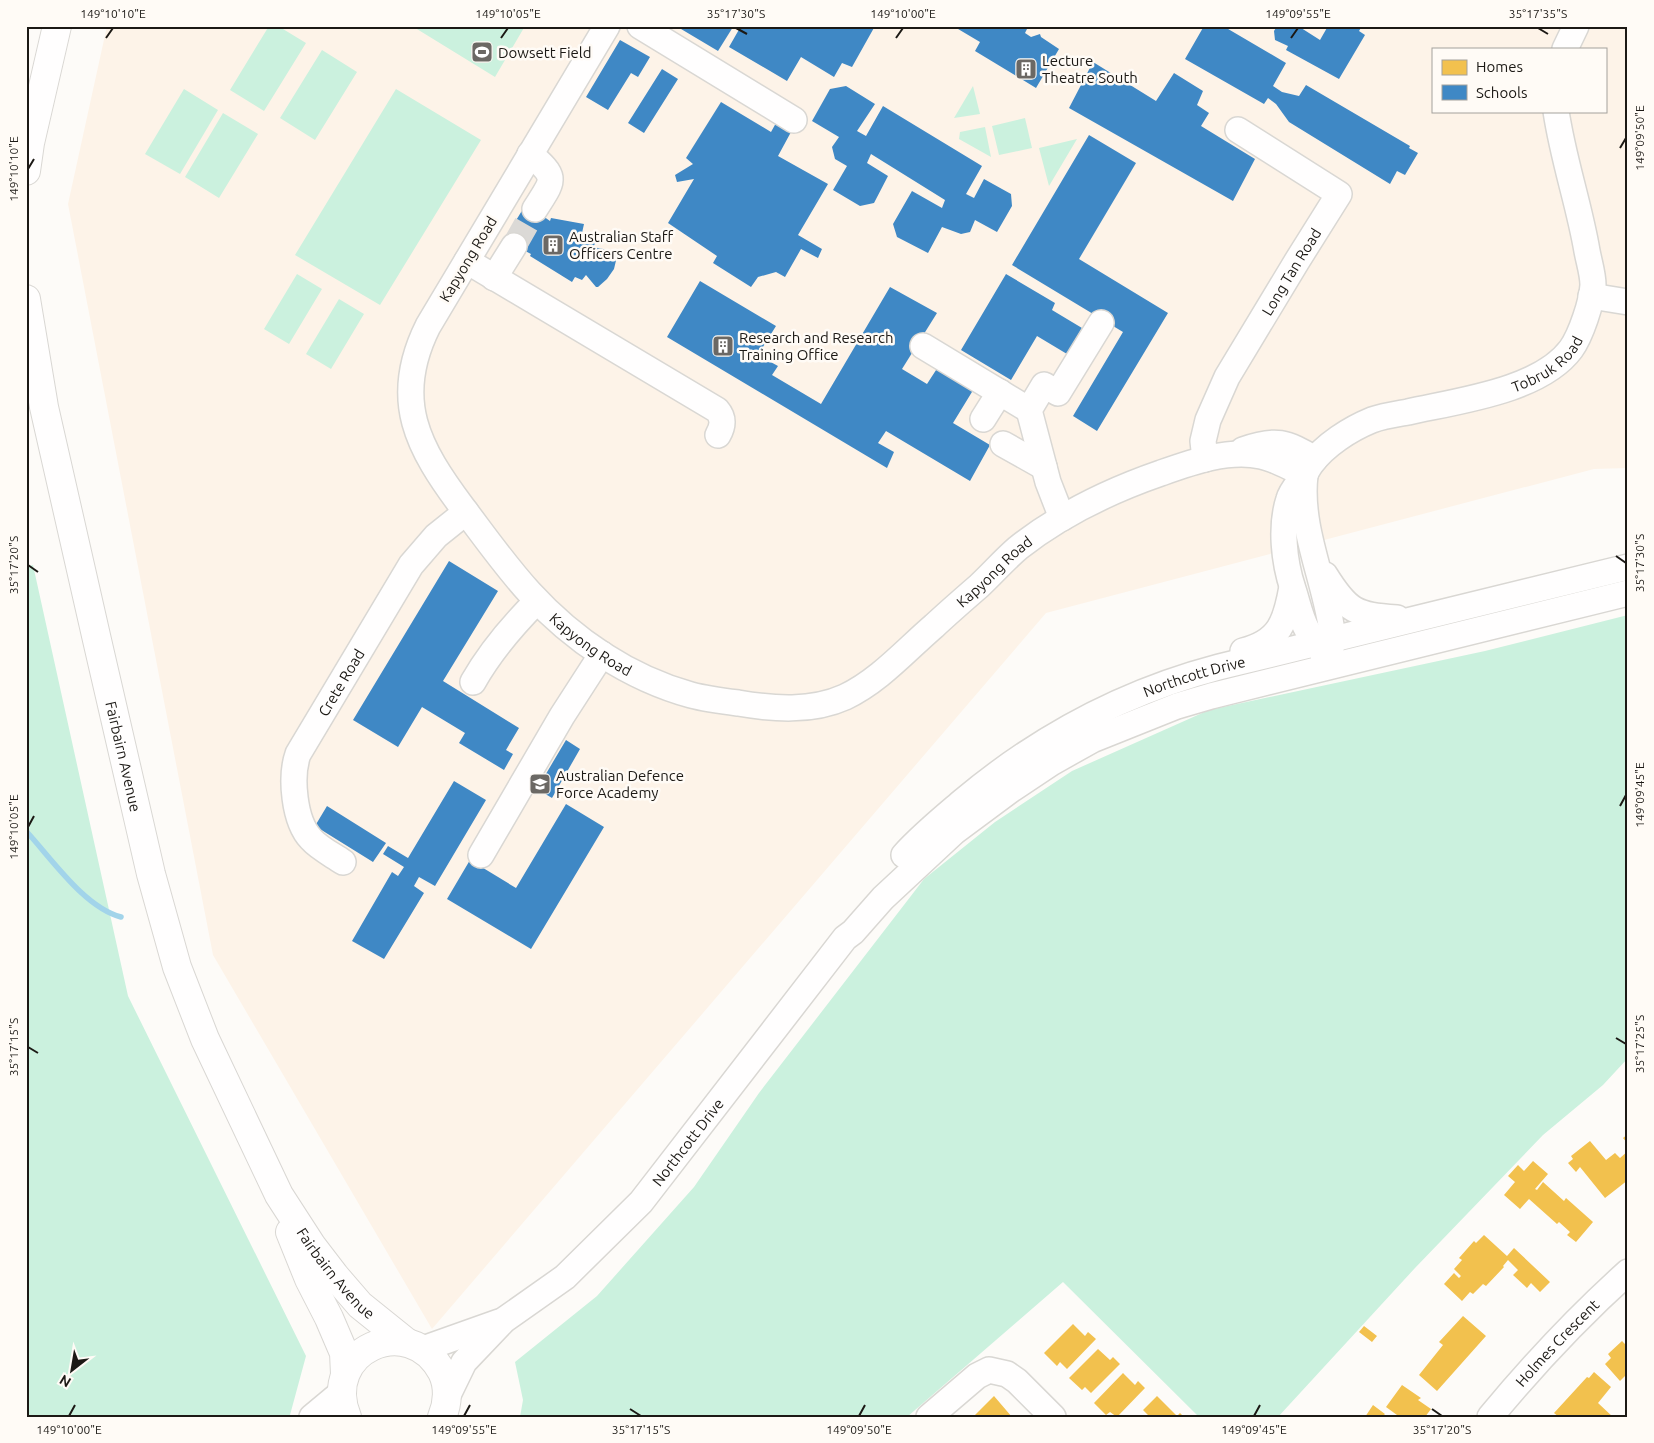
<svg xmlns="http://www.w3.org/2000/svg" width="1654" height="1443" viewBox="0 0 1654 1443" font-family="Ubuntu,sans-serif">
  <style>
    .built { fill: #fdf3e8; fill-rule: evenodd }
    .green { fill: #cbf1de }
    .homes { fill: #f2c14e }
    .schools { fill: #3f88c5 }
    .lines { fill: none; stroke-linecap: round; stroke-linejoin: round }
    .stream { stroke: #a2d4ea; stroke-width: 5.5 }
    .minor-tunnel { stroke: #dbd9d6; stroke-width: 25; stroke-dasharray: 25 12; stroke-linecap: butt }
    .minor-casing { stroke: #d9d7d3; stroke-width: 28 }
    .major-casing { stroke: #d9d7d3; stroke-width: 30 }
    .minor { stroke: #fffefe; stroke-width: 25 }
    .major { stroke: #fffefe; stroke-width: 28 }
    .ticks { fill: none; stroke: #1c1915; stroke-width: 2 }
    .labels { text-anchor: middle; dominant-baseline: central; stroke-width: 5; stroke-linejoin: round; paint-order: stroke }
    .poi-label { font-size: 15px; fill: #1c1915; stroke: #fffbf6; text-anchor: start }
    .street-label { font-size: 15px; fill: #1c1915; stroke: #fffbf6 }
    .neatline { fill: none; stroke: #1c1915; stroke-width: 2 }
    .ticks-label { font-size: 12px; text-anchor: middle; fill: #1c1915 }
  </style>
  <rect width="100%" height="100%" fill="#fdfbf8"/>
  <path class="built" d="M107,26H1628V468L1594,469L1046,613L432,1329L213,955L68,204ZM1433,49H1605V111H1433Z"/>
  <path class="green" d="M269,26H278L306,43L264,111L230,90Z
    M412,26H525L495,77Z
    M322,50L357,72L315,140L280,118Z
    M973,86L980,114L954,118Z
    M184,89L218,110L180,174L145,154Z
    M396,89L481,140L380,305L295,255Z
    M223,113L258,134L219,198L185,177Z
    M1025,118L1032,148L999,155L992,126Z
    M985,127L991,157L959,139L960,132Z
    M1077,139L1049,186L1039,148Z
    M297,274L322,289L289,344L264,329Z
    M339,299L364,314L331,369L306,354Z
    M33,565L128,996L306,1356L290,1415L287,1417H26V567Z
    M1628,615V1058L1603,1085L1543,1135L1415,1268L1278,1417H1199L1063,1282L907,1417H520L523,1400L515,1362L597,1296L694,1187L759,1093L924,879L995,822L1072,771L1209,710L1485,651Z"/>
  <path class="homes" d="M1628,1134V1144L1623,1138Z
    M1590,1141L1606,1160L1615,1153L1620,1158L1628,1151V1180L1605,1198L1580,1167L1576,1172L1568,1163L1573,1159L1571,1156Z
    M1533,1161L1548,1174L1535,1189L1537,1190L1543,1182L1564,1201L1566,1198L1593,1222L1576,1242L1567,1235L1570,1232L1559,1222L1557,1224L1529,1199L1520,1209L1504,1195L1515,1182L1508,1176L1518,1165L1524,1171Z
    M1484,1235L1507,1256L1514,1248L1550,1282L1540,1292L1531,1283L1527,1288L1513,1275L1518,1270L1508,1260L1503,1266L1504,1267L1486,1286L1483,1284L1473,1294L1470,1292L1462,1301L1444,1284L1454,1273L1459,1278L1461,1276L1454,1269L1462,1260L1459,1258L1474,1241L1476,1243Z
    M1463,1316L1486,1336L1437,1391L1419,1375L1443,1345L1439,1342Z
    M1073,1324L1085,1336L1088,1332L1096,1339L1067,1369L1060,1362L1057,1366L1044,1353Z
    M1364,1326L1377,1336L1372,1342L1359,1332Z
    M1622,1341L1625,1344L1628,1342V1373L1620,1381L1605,1364L1611,1358L1608,1354Z
    M1098,1349L1110,1360L1113,1357L1120,1364L1091,1393L1085,1387L1082,1390L1069,1378Z
    M1594,1372L1611,1387L1598,1403L1613,1417H1559L1554,1413L1587,1377L1589,1378Z
    M1123,1373L1135,1385L1138,1381L1145,1388L1117,1417L1110,1412L1106,1415L1094,1403Z
    M1402,1385L1421,1398L1418,1400L1431,1409L1425,1417H1395L1397,1415L1386,1407Z
    M994,1396L1012,1417H973Z
    M1157,1396L1177,1416L1180,1413L1184,1417H1150L1143,1410Z
    M1373,1405L1385,1414L1384,1415L1385,1417H1365Z"/>
  <path class="schools" d="M676,26H732L733,27L718,51Z
    M741,26H875L852,67L842,63L834,77L801,57L787,81L729,47Z
    M953,26H1024L1027,29L1025,33L1031,37L1040,34L1041,37L1059,49L1036,88L975,51L980,42Z
    M1204,26H1223L1286,63L1273,86L1282,92L1299,96L1306,85L1410,146L1409,148L1418,153L1405,175L1397,171L1390,184L1289,122L1276,104L1268,98L1264,104L1185,59Z
    M1277,26H1298L1320,40L1328,26H1362L1359,31L1365,35L1339,79L1286,50L1288,46L1275,40L1274,31Z
    M620,40L650,57L638,77L631,73L608,110L586,97Z
    M1093,62L1156,101L1174,73L1203,91L1197,105L1209,113L1201,126L1255,159L1233,201L1069,108Z
    M662,69L678,79L644,133L628,123Z
    M846,86L875,104L857,131L866,136L883,106L982,166L966,194L974,198L984,179L1011,194L1012,206L997,232L975,220L970,232L961,234L942,227L928,253L897,237L893,224L912,191L942,208L945,200L871,154L867,163L888,176L874,203L860,206L833,190L847,166L835,159L832,147L839,137L812,121L830,89Z
    M721,102L771,132L776,123L791,132L778,156L828,184L798,235L822,249L818,258L801,249L785,277L776,272L758,277L751,287L713,263L717,256L668,223L694,179L677,182L675,175L693,164L686,158Z
    M1089,135L1136,163L1079,259L1168,313L1097,431L1073,416L1123,332L1012,265Z
    M526,204L550,221L551,218L584,224L582,233L596,242L593,247L618,252L614,269L607,279L598,287H596L586,275L582,280L575,277L572,282L530,256L531,254L504,240Z
    M1006,274L1055,303L1052,310L1082,328L1067,354L1037,336L1011,380L961,350Z
    M700,281L776,326L758,355L778,366L772,375L821,404L890,287L937,313L902,369L927,384L938,367L975,387L953,423L990,445L970,481L886,431L878,443L894,452L887,468L667,337Z
    M449,561L498,591L443,681L519,728L506,750L513,754L504,770L459,743L465,733L422,707L398,747L353,720Z
    M566,740L580,749L552,798L537,789Z
    M454,781L486,800L435,886L419,877L414,886L424,893L384,959L352,941L392,872L398,876L404,867L383,854L388,846L408,858Z
    M566,804L604,827L531,949L447,899L470,860L516,888Z
    M327,806L386,843L373,862L315,826Z"/>
  <g class="lines">
    <path class="stream" d="M26,831C52,859 84,907 121,917"/>
    <path class="minor-tunnel" d="M514,246L535,209"/>
    <g class="minor-casing">
      <g id="minor">
        <path id="s1" d="M607,26L428,326C391,400 418,448 463,508C485,537 506,567 530,593C573,640 629,678 691,695C706,699 722,701 738,703C773,709 812,712 845,697C879,681 906,650 934,626C949,612 964,599 979,586C992,574 1004,560 1018,548C1061,514 1109,491 1161,473C1192,462 1228,449 1261,456C1276,459 1291,468 1305,475"/>
        <path d="M640,26L794,120"/>
        <path d="M1565,49L1576,26"/>
        <path d="M530,154C558,178 554,179 535,209"/>
        <path d="M467,261L717,410C724,418 723,426 718,435"/>
        <path d="M494,278L514,246"/>
        <path d="M1591,296L1628,302"/>
        <path d="M923,346L1029,410"/>
        <path d="M983,419L1000,392"/>
        <path d="M1003,444L1044,467"/>
        <path d="M1243,450C1276,438 1286,442 1315,459"/>
        <path id="s2" d="M1205,459L1203,441L1208,420L1227,377L1297,261L1339,194L1238,130"/>
        <path d="M1305,475C1299,526 1323,575 1331,625L1330,640L1323,655"/>
        <path d="M1062,518L1048,482L1029,410L1044,385L1058,393L1101,323"/>
        <path d="M1325,575C1348,612 1356,615 1397,618"/>
        <path id="s3" d="M1331,649C1303,640 1301,613 1293,589C1284,562 1280,526 1289,499C1291,491 1298,484 1303,477C1306,473 1308,468 1311,464C1325,445 1350,429 1372,420C1383,416 1397,414 1408,412C1457,401 1540,391 1571,349C1581,335 1592,302 1593,285C1593,274 1589,262 1587,251C1579,204 1563,159 1556,111"/>
        <path d="M1243,651C1280,642 1286,621 1292,587"/>
        <path d="M473,682C490,652 513,625 537,601"/>
        <path d="M481,855L562,716L602,654"/>
        <path id="s4" d="M904,855C922,835 943,818 963,801C1038,738 1124,692 1219,667L1628,567"/>
        <path id="s5" d="M343,862C333,855 320,849 311,839C294,821 290,777 298,754L411,565L436,536L466,512"/>
        <path d="M423,1349L499,1322"/>
        <path id="s6" d="M448,1395L464,1362L504,1320L565,1277L641,1202L845,938L853,932L883,898L954,832L1012,789L1051,763L1092,740L1177,706L1211,696L1628,593"/>
        <path d="M312,1417L342,1392"/>
        <path d="M929,1417L977,1376L989,1370L1007,1374L1017,1381L1053,1417"/>
        <path id="s7" d="M1490,1417C1533,1365 1578,1317 1628,1272"/>
      </g>
    </g>
    <g class="major-casing">
      <g id="major">
        <path d="M26,171L30,143L57,26"/>
        <path id="s8" d="M26,299L44,407L97,640L151,874L177,967L205,1039L279,1195L312,1246L335,1276L360,1305L406,1342"/>
        <path d="M290,1232L309,1279L329,1318L344,1353L345,1374"/>
        <path d="M347,1417C320,1351 409,1310 442,1372C449,1386 448,1403 442,1417"/>
      </g>
    </g>
    <use href="#minor" class="minor"/>
    <use href="#major" class="major"/>
  </g>
  <path class="ticks" d="M736,28L747,34M1538,28L1548,34M106,38L113,28M501,38L508,28M896,38L903,28M1291,38L1298,28M1620,148L1626,138M28,169L34,159M1616,556L1626,563M28,565L38,572M1620,806L1626,795M28,827L34,816M1616,1038L1626,1044M28,1047L38,1053M630,1409L641,1416M1432,1409L1442,1416M69,1416L75,1405M464,1416L470,1405M859,1416L865,1405M1254,1416L1260,1405"/>
  <defs>
    <g id="stadium-square" transform="scale(1.125)"><rect x="-9" y="-9" width="18" height="18" rx="4" fill="#6b6864" stroke="#fffbf6"/><path d="M0-5a6.5 5 0 1 0 0 10a6.5 5 0 1 0 0-10ZM-3.5-1.8h7v3.6h-7Z" fill="#fff"/></g>
    <g id="building-square" transform="scale(1.125)"><rect x="-9" y="-9" width="18" height="18" rx="4" fill="#6b6864" stroke="#fffbf6"/><path d="M-4-6H4V6H1V3H-1V6H-4ZM-2.5-4.3h1.7v1.8h-1.7ZM.8-4.3h1.7v1.8H.8ZM-2.5-1h1.7V.8h-1.7ZM.8-1h1.7V.8H.8Z" fill="#fff"/></g>
    <g id="university-square" transform="scale(1.125)"><rect x="-9" y="-9" width="18" height="18" rx="4" fill="#6b6864" stroke="#fffbf6"/><path d="M0-5L7-2L0 1L-7-2ZM-4 1L0 2.5L4 1V4Q0 6-4 4Z" fill="#fff"/></g>
  </defs>
  <g fill-rule="evenodd">
    <use href="#stadium-square" x="482" y="52"/>
    <use href="#building-square" x="1026" y="69"/>
    <use href="#building-square" x="553" y="245"/>
    <use href="#building-square" x="723" y="346"/>
    <use href="#university-square" x="540" y="784"/>
  </g>
  <g class="labels">
    <g class="poi-label">
      <text x="498" y="52">Dowsett Field</text>
      <text x="1042" y="60">Lecture<tspan x="1042" dy="17">Theatre South</tspan></text>
      <text x="569" y="236">Australian Staff<tspan x="569" dy="17">Officers Centre</tspan></text>
      <text x="739" y="337">Research and Research<tspan x="739" dy="17">Training Office</tspan></text>
      <text x="556" y="775">Australian Defence<tspan x="556" dy="17">Force Academy</tspan></text>
    </g>
    <g class="street-label">
      <text transform="translate(468 259) rotate(-59)">Kapyong Road</text>
      <text stroke="none"><textPath href="#s2" startOffset="210">Long Tan Road</textPath></text>
      <text stroke="none"><textPath href="#s3" startOffset="470">Tobruk Road</textPath></text>
      <text stroke="none"><textPath href="#s1" startOffset="1201">Kapyong Road</textPath></text>
      <text stroke="none"><textPath href="#s1" startOffset="736">Kapyong Road</textPath></text>
      <text stroke="none"><textPath href="#s4" startOffset="345">Northcott Drive</textPath></text>
      <text stroke="none"><textPath href="#s5" startOffset="212">Crete Road</textPath></text>
      <text stroke="none"><textPath href="#s8" startOffset="468">Fairbairn Avenue</textPath></text>
      <text stroke="none"><textPath href="#s6" startOffset="352">Northcott Drive</textPath></text>
      <text stroke="none"><textPath href="#s8" startOffset="1032">Fairbairn Avenue</textPath></text>
      <text stroke="none"><textPath href="#s7" startOffset="100">Holmes Crescent</textPath></text>
    </g>
  </g>
  <rect width="1654" height="1443" fill="none" stroke="#fffbf6" stroke-width="55"/>
  <rect x="1432" y="48" width="175" height="65" fill="#fffbf6" stroke="#a4a19c"/>
  <rect x="1442" y="60" width="25" height="15" fill="#f2c14e" stroke="#a4a19c"/>
  <text x="1476" y="72" font-size="15" fill="#1c1915">Homes</text>
  <rect x="1442" y="85" width="25" height="15" fill="#3f88c5" stroke="#a4a19c"/>
  <text x="1476" y="98" font-size="15" fill="#1c1915">Schools</text>
  <g transform="translate(72 1370) rotate(211)" stroke="#fffbf6" stroke-width="4" paint-order="stroke">
  <path d="M0-4L9 19L0 12L-9 19Z" fill="#1c1915"/>
  <text y="-8" font-size="14" font-weight="bold" text-anchor="middle" fill="#1c1915">N</text>
  </g>
  <rect x="28" y="28" width="1598" height="1388" class="neatline"/>
  <g class="ticks-label">
    <text x="113" y="18">149°10'10"E</text>
    <text x="508" y="18">149°10'05"E</text>
    <text x="736" y="18">35°17'30"S</text>
    <text x="903" y="18">149°10'00"E</text>
    <text x="1298" y="18">149°09'55"E</text>
    <text x="1538" y="18">35°17'35"S</text>
    <text transform="translate(1640 138) rotate(-90)" y="4">149°09'50"E</text>
    <text transform="translate(14 169) rotate(-90)" y="4">149°10'10"E</text>
    <text transform="translate(1640 563) rotate(-90)" y="4">35°17'30"S</text>
    <text transform="translate(14 565) rotate(-90)" y="4">35°17'20"S</text>
    <text transform="translate(1640 795) rotate(-90)" y="4">149°09'45"E</text>
    <text transform="translate(14 827) rotate(-90)" y="4">149°10'05"E</text>
    <text transform="translate(1640 1044) rotate(-90)" y="4">35°17'25"S</text>
    <text transform="translate(14 1047) rotate(-90)" y="4">35°17'15"S</text>
    <text x="69" y="1434">149°10'00"E</text>
    <text x="464" y="1434">149°09'55"E</text>
    <text x="641" y="1434">35°17'15"S</text>
    <text x="859" y="1434">149°09'50"E</text>
    <text x="1254" y="1434">149°09'45"E</text>
    <text x="1442" y="1434">35°17'20"S</text>
  </g>
</svg>
